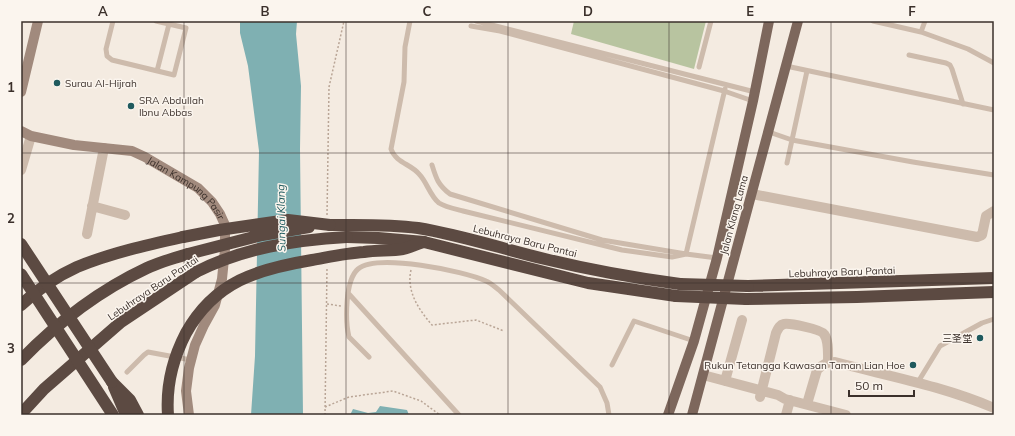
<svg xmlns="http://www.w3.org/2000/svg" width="1015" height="436" viewBox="0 0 1015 436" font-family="Mulish,'Noto Sans SC',sans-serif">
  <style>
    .green { fill: #b8c4a0 }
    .water { fill: #7fb0b2 }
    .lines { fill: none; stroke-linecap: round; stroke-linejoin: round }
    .path { stroke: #b9a596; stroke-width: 1.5; stroke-dasharray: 2 2; stroke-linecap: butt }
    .lane { stroke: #cdbbac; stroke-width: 5 }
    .street { stroke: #cdbbac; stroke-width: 10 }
    .secondary { stroke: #a18a7d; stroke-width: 10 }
    .primary { stroke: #7d675c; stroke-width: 10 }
    .highway { stroke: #5c4a42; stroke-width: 12 }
    .highway-bridge { stroke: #5c4a42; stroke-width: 12 }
    .grid { fill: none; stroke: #3b302b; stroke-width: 1; stroke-opacity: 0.55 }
    .poi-dot { fill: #1f5a5e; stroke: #fbf5ee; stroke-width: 1.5 }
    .labels { text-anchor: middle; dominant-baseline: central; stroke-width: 3; stroke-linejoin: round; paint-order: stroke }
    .poi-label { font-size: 10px; fill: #3b302b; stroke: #fbf5ee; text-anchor: start }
    .street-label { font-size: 10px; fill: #3b302b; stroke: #fbf5ee }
    .water-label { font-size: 11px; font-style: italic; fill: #1f5a5e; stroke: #fbf5ee }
    .neatline { fill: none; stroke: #3b302b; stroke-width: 1.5 }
    .grid-label { font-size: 13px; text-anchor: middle; font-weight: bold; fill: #3b302b }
  </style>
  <rect width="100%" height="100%" fill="#f4ebe1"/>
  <path class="green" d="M574,21H706L694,69L571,34Z"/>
  <path class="water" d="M240,21H297L296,34L301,86L300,149L303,415H251L255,356L259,151L248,66L240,33Z
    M380,406L407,410L409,415H350L353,409L368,413L376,412Z"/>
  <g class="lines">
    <path class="path" d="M327,215L329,87L344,21
      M411,270C406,291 419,310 432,325L476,320L504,331
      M327,304L341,306
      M325,407L349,397L393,391L421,401L440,415
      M325,415L327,267"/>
    <path class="lane" d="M113,21L106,49L107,56L112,60L174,75L186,28L156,21
      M410,21L405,47L404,82L391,149C396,163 411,164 419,174C427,182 430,196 439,203C445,207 455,209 463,211L622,250L672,257L686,254
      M476,21L755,92
      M873,21L921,32L968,49L994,63
      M471,26L500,31L724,91L753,101
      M921,32L925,21
      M909,55L946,63L950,65L952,69L963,104
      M786,66L994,110
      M699,67L711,21
      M157,71L169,24
      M769,132L792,140L913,162L994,175
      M787,163L807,71
      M432,165C436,178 438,185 450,194L602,240L686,254L717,258
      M686,254L725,89
      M348,293L459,415
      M369,357L349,337C345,321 345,280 358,269C377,253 464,271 486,281C491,283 495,287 499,290L600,387L607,403L609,415
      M612,365L634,321L694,341
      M127,372L144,355L148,352L191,360
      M918,382L940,346L982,323L994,319"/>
    <path class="street" d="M21,170L31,136
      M752,194L977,237L982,235L986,216L994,211
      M92,206L125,215
      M87,234L104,148
      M703,375L778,395L785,399L846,415
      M725,381L742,320
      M760,397L776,333C778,329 779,325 784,324C790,323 820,329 824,334C829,341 828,353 828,362
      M807,404L817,370C823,364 827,362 835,362C888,376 943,386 994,408
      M786,415L790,400"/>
    <g class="secondary">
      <path d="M21,92L38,21"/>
      <path id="s1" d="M21,131L31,136L74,145L132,151L145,157L198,188L212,202L220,214L225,225V249L222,279L215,305L204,325L195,345L189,368L186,391L189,415"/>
    </g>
    <path class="primary" d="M668,415L694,341L717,258L753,101L769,21
      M692,415L798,21"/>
    <path class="highway" d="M330,225C359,225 389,224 418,228C461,235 503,249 545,259C590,270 635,278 680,284
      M347,237L378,238L424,242L588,283L676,296
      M748,286L994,278
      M746,299L857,297L994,292
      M21,305C37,290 57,276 77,267C111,253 147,245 183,237
      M21,360C57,323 100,290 147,268C160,262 174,258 188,254
      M112,382L130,400L138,415
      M114,387L126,415
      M21,414L44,389L121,322L196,272"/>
    <path class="highway-bridge" d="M183,237L219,230L288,220L330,225
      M21,244L112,382
      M188,254L262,235L309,227
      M196,272C243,248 295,240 347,237
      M21,274L113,415
      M680,284L748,286
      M676,296L746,299
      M168,415C166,387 173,358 186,333C215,281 258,269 312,260C329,257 347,253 364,252C377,250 391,251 403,249C410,247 417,244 424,242"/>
  </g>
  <path class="grid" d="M184,21V415M346,21V415M508,21V415M669,21V415M831,21V415M21,153H994M21,283H994"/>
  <g class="poi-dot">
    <circle cx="57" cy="83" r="4"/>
    <circle cx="131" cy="106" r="4"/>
    <circle cx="980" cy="338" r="4"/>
    <circle cx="913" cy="365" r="4"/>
  </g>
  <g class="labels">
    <g class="poi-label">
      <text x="65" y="83">Surau Al-Hijrah</text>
      <text x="139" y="100">SRA Abdullah<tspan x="139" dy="12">Ibnu Abbas</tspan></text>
      <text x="972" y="338" text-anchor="end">三圣堂</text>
      <text x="905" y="365" text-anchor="end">Rukun Tetangga Kawasan Taman Lian Hoe</text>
    </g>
    <g class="street-label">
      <text stroke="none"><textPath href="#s1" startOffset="180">Jalan Kampung Pasir</textPath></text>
      <text transform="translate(734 215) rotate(-75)">Jalan Klang Lama</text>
      <text transform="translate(525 241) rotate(14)">Lebuhraya Baru Pantai</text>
      <text transform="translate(842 272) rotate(-2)">Lebuhraya Baru Pantai</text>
      <text transform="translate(153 288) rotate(-34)">Lebuhraya Baru Pantai</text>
    </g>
    <g class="water-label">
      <text transform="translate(281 218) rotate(-91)">Sungai Klang</text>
    </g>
  </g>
  <rect width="1015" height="436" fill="none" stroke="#fbf5ee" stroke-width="44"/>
  <path d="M849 390v6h65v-6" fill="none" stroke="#3b302b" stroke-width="2"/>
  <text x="855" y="390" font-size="12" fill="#3b302b" stroke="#fbf5ee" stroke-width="3" paint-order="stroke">50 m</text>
  <rect x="22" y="22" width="971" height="392" class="neatline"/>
  <g class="grid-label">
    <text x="103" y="16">A</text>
    <text x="265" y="16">B</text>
    <text x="427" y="16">C</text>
    <text x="588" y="16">D</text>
    <text x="750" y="16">E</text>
    <text x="912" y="16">F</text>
    <text x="11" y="92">1</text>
    <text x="11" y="223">2</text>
    <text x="11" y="353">3</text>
  </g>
</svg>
